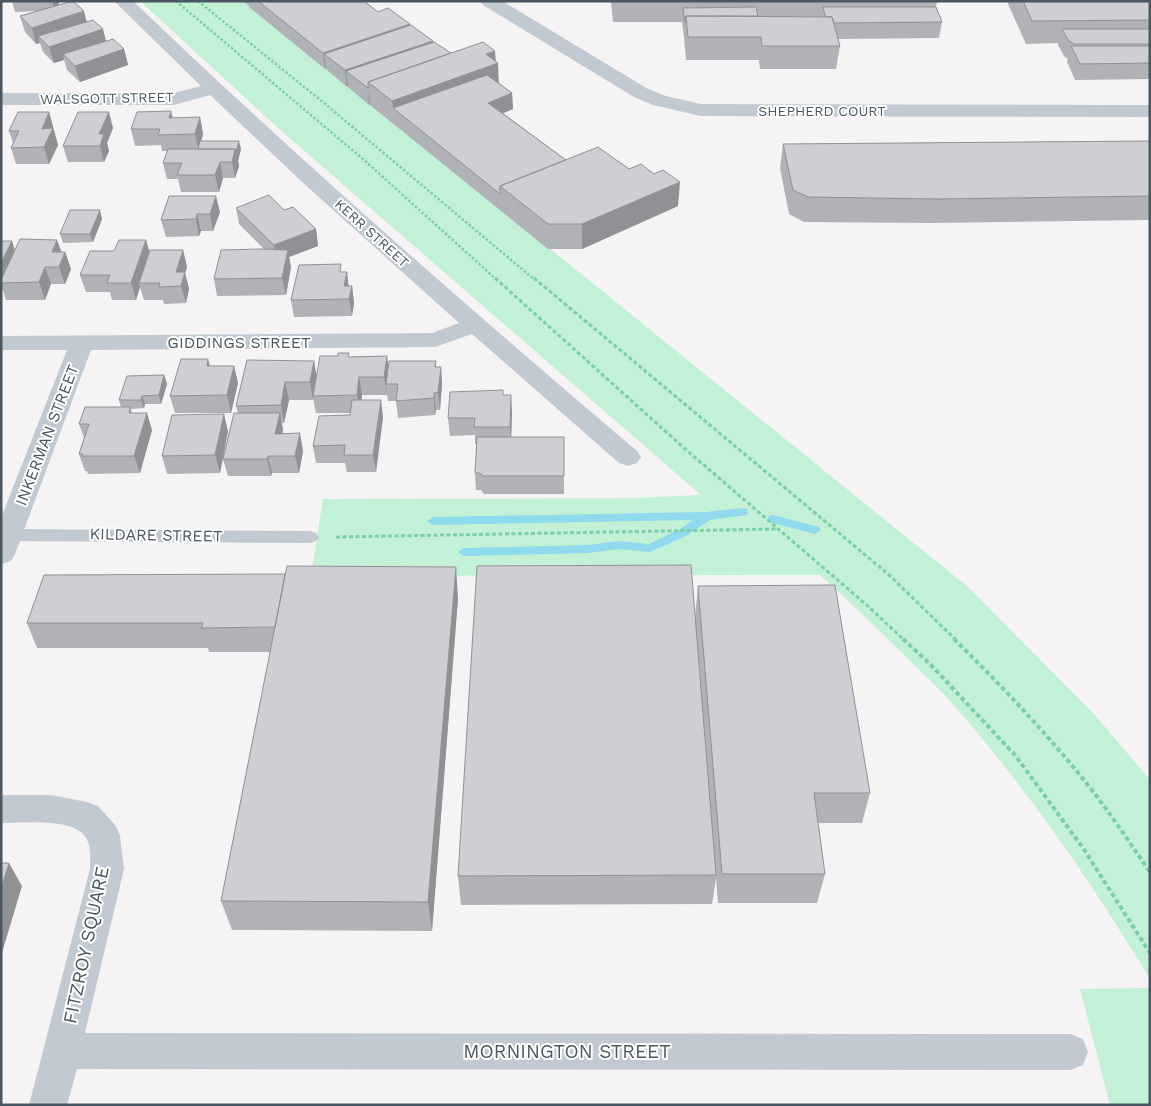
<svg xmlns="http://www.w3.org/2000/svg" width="1151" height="1106" viewBox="0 0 1151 1106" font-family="'Work Sans',sans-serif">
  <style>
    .green { fill: #c3f1d5 }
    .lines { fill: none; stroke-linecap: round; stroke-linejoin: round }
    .stream { fill: #90daee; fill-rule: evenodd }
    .path-far2 { stroke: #7ad0a6; stroke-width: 2.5; stroke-dasharray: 2.5 2; stroke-linecap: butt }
    .path-far1 { stroke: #7ad0a6; stroke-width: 3; stroke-dasharray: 4 2.5; stroke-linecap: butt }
    .path { stroke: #7ad0a6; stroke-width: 4; stroke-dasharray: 4.5 3; stroke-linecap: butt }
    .service { fill: #c1cad2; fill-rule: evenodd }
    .minor { fill: #c1cad2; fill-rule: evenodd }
    .wall { fill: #b0b2b7 }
    .shaded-wall { fill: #909195 }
    .building { fill: #cdcfd5; stroke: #909195 }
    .labels { text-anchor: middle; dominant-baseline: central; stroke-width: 4; stroke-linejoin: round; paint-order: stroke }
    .far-street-label { font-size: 14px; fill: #4a5661; stroke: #fff }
    .street-label { font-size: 16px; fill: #4a5661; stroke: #fff }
    .near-street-label { font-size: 19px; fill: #4a5661; stroke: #fff }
  </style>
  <rect width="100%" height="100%" fill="#f5f3f3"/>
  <path class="green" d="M140,1H244L968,587L1095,715L1150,780V979C1091,881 1025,785 948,699C936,685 921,672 908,659C879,630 850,602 820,575L311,576L323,499L633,498L701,495L278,128Z
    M1150,988V1105H1110L1080,989Z"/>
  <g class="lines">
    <path class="stream" d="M743,508L747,509L748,512L747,515L710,520L688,535L650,552L619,549L588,553L464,556L458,552L464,548L588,545L619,541L649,544L680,529L693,520L433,525L427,521L433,517L706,512Z
      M773,515L819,527L821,530L815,534L769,522L768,519L769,516Z"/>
    <path class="path-far2" d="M176,1L364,160L497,280
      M198,1L324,103L535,280"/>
    <path class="path-far1" d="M495,278L684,448L869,607L904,640
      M534,278L888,574L956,640
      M336,537L777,529"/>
    <path class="path" d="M903,639L931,665L1015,755L1083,848L1150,953
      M954,639C1004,688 1052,739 1095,794C1114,819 1132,846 1150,872"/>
    <path class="service" d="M8,529L310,531L316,533L319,537L316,541L310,543L8,541L1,538L2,531Z"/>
    <path class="minor" d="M114,1H133C296,157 465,305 637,451L641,457L637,463L628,466L619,463L472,334L435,347L91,350L15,554L11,561L1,564V518L67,350H1V336L432,333L459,323L301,181L210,95L174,105H1V93H174L201,86Z
      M480,1H502L648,89L666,96L701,104L1150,105V117L701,116L653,105L634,97L483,5Z
      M1,795H51L87,802L98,806L116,826L120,836L124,869L85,1033L1070,1034L1083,1039L1088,1052L1083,1065L1070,1070L77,1069L67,1105H29L90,869C90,861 91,850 88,842C80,816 23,823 1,823Z"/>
  </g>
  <path class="wall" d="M12,1H60L58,5L87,21L106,41L124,49L128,65L80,82L67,70L64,60L54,63L43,52L40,43L36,44L25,32L20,16L38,11L15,12Z
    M243,1H364L378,12L410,25L433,41V42L451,53L496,62L499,83L512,93L513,109L503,113L566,160L678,206L582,249H548L370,105V104L369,105L348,87V86L347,87L327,70L326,68L325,69L249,7V6Z
    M611,1H937L936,7L942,22L939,38L838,39L840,46L836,69H760L759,60H686L684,37L682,22H613Z
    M987,1H1150V79L1075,80L1067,62L1068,59L1064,56L1058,45V43L1026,44L1008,4V2H987Z
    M49,112L58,145L49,164H16L11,148L13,143L9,131Z
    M200,117L203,134L201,141L241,149L238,161L239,166L235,178H223L219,192H181L178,179H167L163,163L168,151H162L161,145L135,146L131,129L173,118Z
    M113,128L107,143L109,151L104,162H68L63,146Z
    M1150,141V220L932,223L804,222L789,214L780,168L783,144Z
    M169,196L220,212L213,231H201L199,236L166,237L161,220Z
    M236,208L284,210L316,229L318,246L289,257L291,267L286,295L217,296L214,279L264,249L239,224Z
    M102,219L93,242L63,243L60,234Z
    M146,240L149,252L183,250L187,267L185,273L189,289L186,303L164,304L163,300H144L140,287L136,300H112L110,292H86L80,275L114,251Z
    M1,241H12L15,251L65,252L71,269L65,284H51L45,300H6L3,290L1,293Z
    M342,272L349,286H352L354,303L352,316L294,317L291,300Z
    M387,356L388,366L436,361V367H441L442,384L440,410H436L435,415L398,418L396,401H388L387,393V395H362L361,400L383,417L376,472H347L345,463H316L313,446L350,415V413H316L313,398V400H289L284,423H282L283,430V434L303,451L299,473H272L271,476H228L223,459L238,413L236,406L314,361L316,376L349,357Z
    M210,366H234L238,383L231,413H175L170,396Z
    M164,375L167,384L161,404H145L144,408L131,409L132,413L152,430L140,473L88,474L87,471H85L79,454L84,438L79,424L121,407L119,400Z
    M504,395L512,412L511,437H564V494H484L481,490H476L475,473L477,444H475V435L450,436L448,418Z
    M228,431L220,473L167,474L162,456Z
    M698,586L870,793L862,823H818L825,874L817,903H718L716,878L712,904L461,905L458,876L695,617Z
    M458,598L432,931L232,930L221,901L270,652H209L208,648H37L27,623Z"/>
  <path class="shaded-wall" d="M52,1H60L55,11Z
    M84,11L88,27L38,36L40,43L36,44L32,28Z
    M410,24L411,39L324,54L326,68L325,69L323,53Z
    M103,29L107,45L63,54L64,60L54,63L49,47Z
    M433,41L434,56L346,71L348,86L347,87L345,70Z
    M124,49L128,65L80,82L75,66Z
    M495,51L496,64L498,63L499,87L393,108L392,101L486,54Z
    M368,88L370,104L369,105Z
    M512,93L513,109L489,119L488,103Z
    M171,111L175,128L169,118Z
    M49,112L58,145L49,164L44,147L42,129Z
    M109,112L113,128L107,143L109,151L104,162L100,146L99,134Z
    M200,117L203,134L199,151L195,134Z
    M239,141L241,149L238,161L239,166L235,178L232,162L235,149Z
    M220,162L223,178L219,192L215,175Z
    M680,182L678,206L582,249V224Z
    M216,196L220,212L213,231L210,214Z
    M100,210L102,219L93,242L90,234Z
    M197,214L201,231L199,236L196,219Z
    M316,229L318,246L289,257L291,267L286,295L282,278L277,262L274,245Z
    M57,240L63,256L52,252Z
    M146,240L151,257L139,283L140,287L136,300L131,283Z
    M12,241L17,258L1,283V263Z
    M183,250L187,267L185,273L189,289L186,303L181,286L176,272Z
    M65,252L71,269L65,284L59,267Z
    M45,267L51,284L45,300L39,282Z
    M347,272L349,289L344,286Z
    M352,286L354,303L352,316L349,299Z
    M387,356L389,374L386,384L387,395L384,377Z
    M208,359L213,376L207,366Z
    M314,361L317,379L313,396V400L310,382Z
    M234,366L238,383L231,413L227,395Z
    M441,367L442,384L440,410L438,392Z
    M164,375L167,384L161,404L159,395Z
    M359,377L362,395L360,413L357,395Z
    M285,382L289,400L284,423L281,405Z
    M434,393L436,410L435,415L434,398Z
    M511,395L512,412L511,444L510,427Z
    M142,396L145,404L144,408L141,400Z
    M381,400L383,417L376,472L373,455Z
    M147,413L152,430L140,473L134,456Z
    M280,413L283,430L279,451L275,434Z
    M224,414L228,431L220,473L215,455Z
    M300,433L303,451L299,473L295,456Z
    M268,456L272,473L271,476L267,459Z
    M456,567L458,598L432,931L428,902Z
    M9,863L22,886L1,956V889Z"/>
  <path class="building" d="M73,1L84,11L32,28L20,16Z
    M258,1H364L378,12L388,8L410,24L323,53Z
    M1023,1H1150V20L1032,21Z
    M756,7L758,16H686L685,22L683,8Z
    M823,7H936L942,22L834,23L832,17L825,16Z
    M686,16L832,17L840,46H762L761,37H688Z
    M93,20L103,29L49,47L38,36Z
    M411,25L433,41L345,70L324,54Z
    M1062,29H1150V44H1074L1068,40Z
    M113,39L124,49L75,66L63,54Z
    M434,42L451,53L368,82V88L346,71Z
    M483,42L495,51L486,54L498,63L392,101L368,82Z
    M1071,46H1150V63L1080,64Z
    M487,75L512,93L488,103L566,160L500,186V194L393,108Z
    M171,111L169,118L200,117L195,134L158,135L160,129H131L137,112Z
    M18,112H49L42,129L53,128L44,147L11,148L19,131H9Z
    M78,112H109L99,134H104L100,146H63Z
    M200,141H239L236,152L235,149H198Z
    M1150,141V196L938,199L808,197L793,190L783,144Z
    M598,147L629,169L641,164L654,174L663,170L680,182L582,224H548L500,186Z
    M168,149H235L232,162H220L215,175H177L182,163H163Z
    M269,195L284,210L293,207L316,229L274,245L236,208Z
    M169,196H216L210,214H197L196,219L161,220Z
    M70,210H100L90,234H60Z
    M20,239L57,240L52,252H65L59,267H45L39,282L1,283V280Z
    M119,240H146L131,283H107L110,275H80L90,251H114Z
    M1,241H12L1,263Z
    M262,249L288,250L282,278L214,279L221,250Z
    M150,250H183L176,272H185L181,286L159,287L160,283H139Z
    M341,264L340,272H347L344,286H352L349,299L291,300L299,265Z
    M338,353H349L348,357L387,356L384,377H359L357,395L313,396L320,356H338Z
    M181,359H208L207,366H234L227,395L170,396Z
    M247,360L314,361L310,382H285L281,405L236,406Z
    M389,361H436L435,367H441L438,392L434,393V398L396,401L398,384H386Z
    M164,375L159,395L142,396L141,400H119L127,376Z
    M503,390V395H511L510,427H474L475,418H448L450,392Z
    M352,400H381L373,455H344L345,445L313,446L319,416L350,415Z
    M85,407H130L129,413H147L134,456H82L83,454H79L89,424H79Z
    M234,413H280L275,434L300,433L295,456H268L267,459H223Z
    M224,414L215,455L162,456L172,415Z
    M477,437H564V476H483L480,473H475Z
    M691,565L716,875L458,876L477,566Z
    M287,566L456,567L428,902L221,901Z
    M285,574L275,627L201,628L203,623H27L44,575Z
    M835,585L870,793H814L825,874H722L698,586Z
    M1,863H9L1,889Z"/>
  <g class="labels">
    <g class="far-street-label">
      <text transform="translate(107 98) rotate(-1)">WALSGOTT STREET</text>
      <text x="822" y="111">SHEPHERD COURT</text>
      <text transform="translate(372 233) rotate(42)">KERR STREET</text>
    </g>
    <g class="street-label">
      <text x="239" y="342">GIDDINGS STREET</text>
      <text transform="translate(47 435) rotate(-69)">INKERMAN STREET</text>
      <text transform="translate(156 535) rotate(1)">KILDARE STREET</text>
    </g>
    <g class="near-street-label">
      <text transform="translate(86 945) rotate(-78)">FITZROY SQUARE</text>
      <text x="567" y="1051">MORNINGTON STREET</text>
    </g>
  </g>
  <rect width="1151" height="1106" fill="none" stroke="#4a5661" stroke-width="5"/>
</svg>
